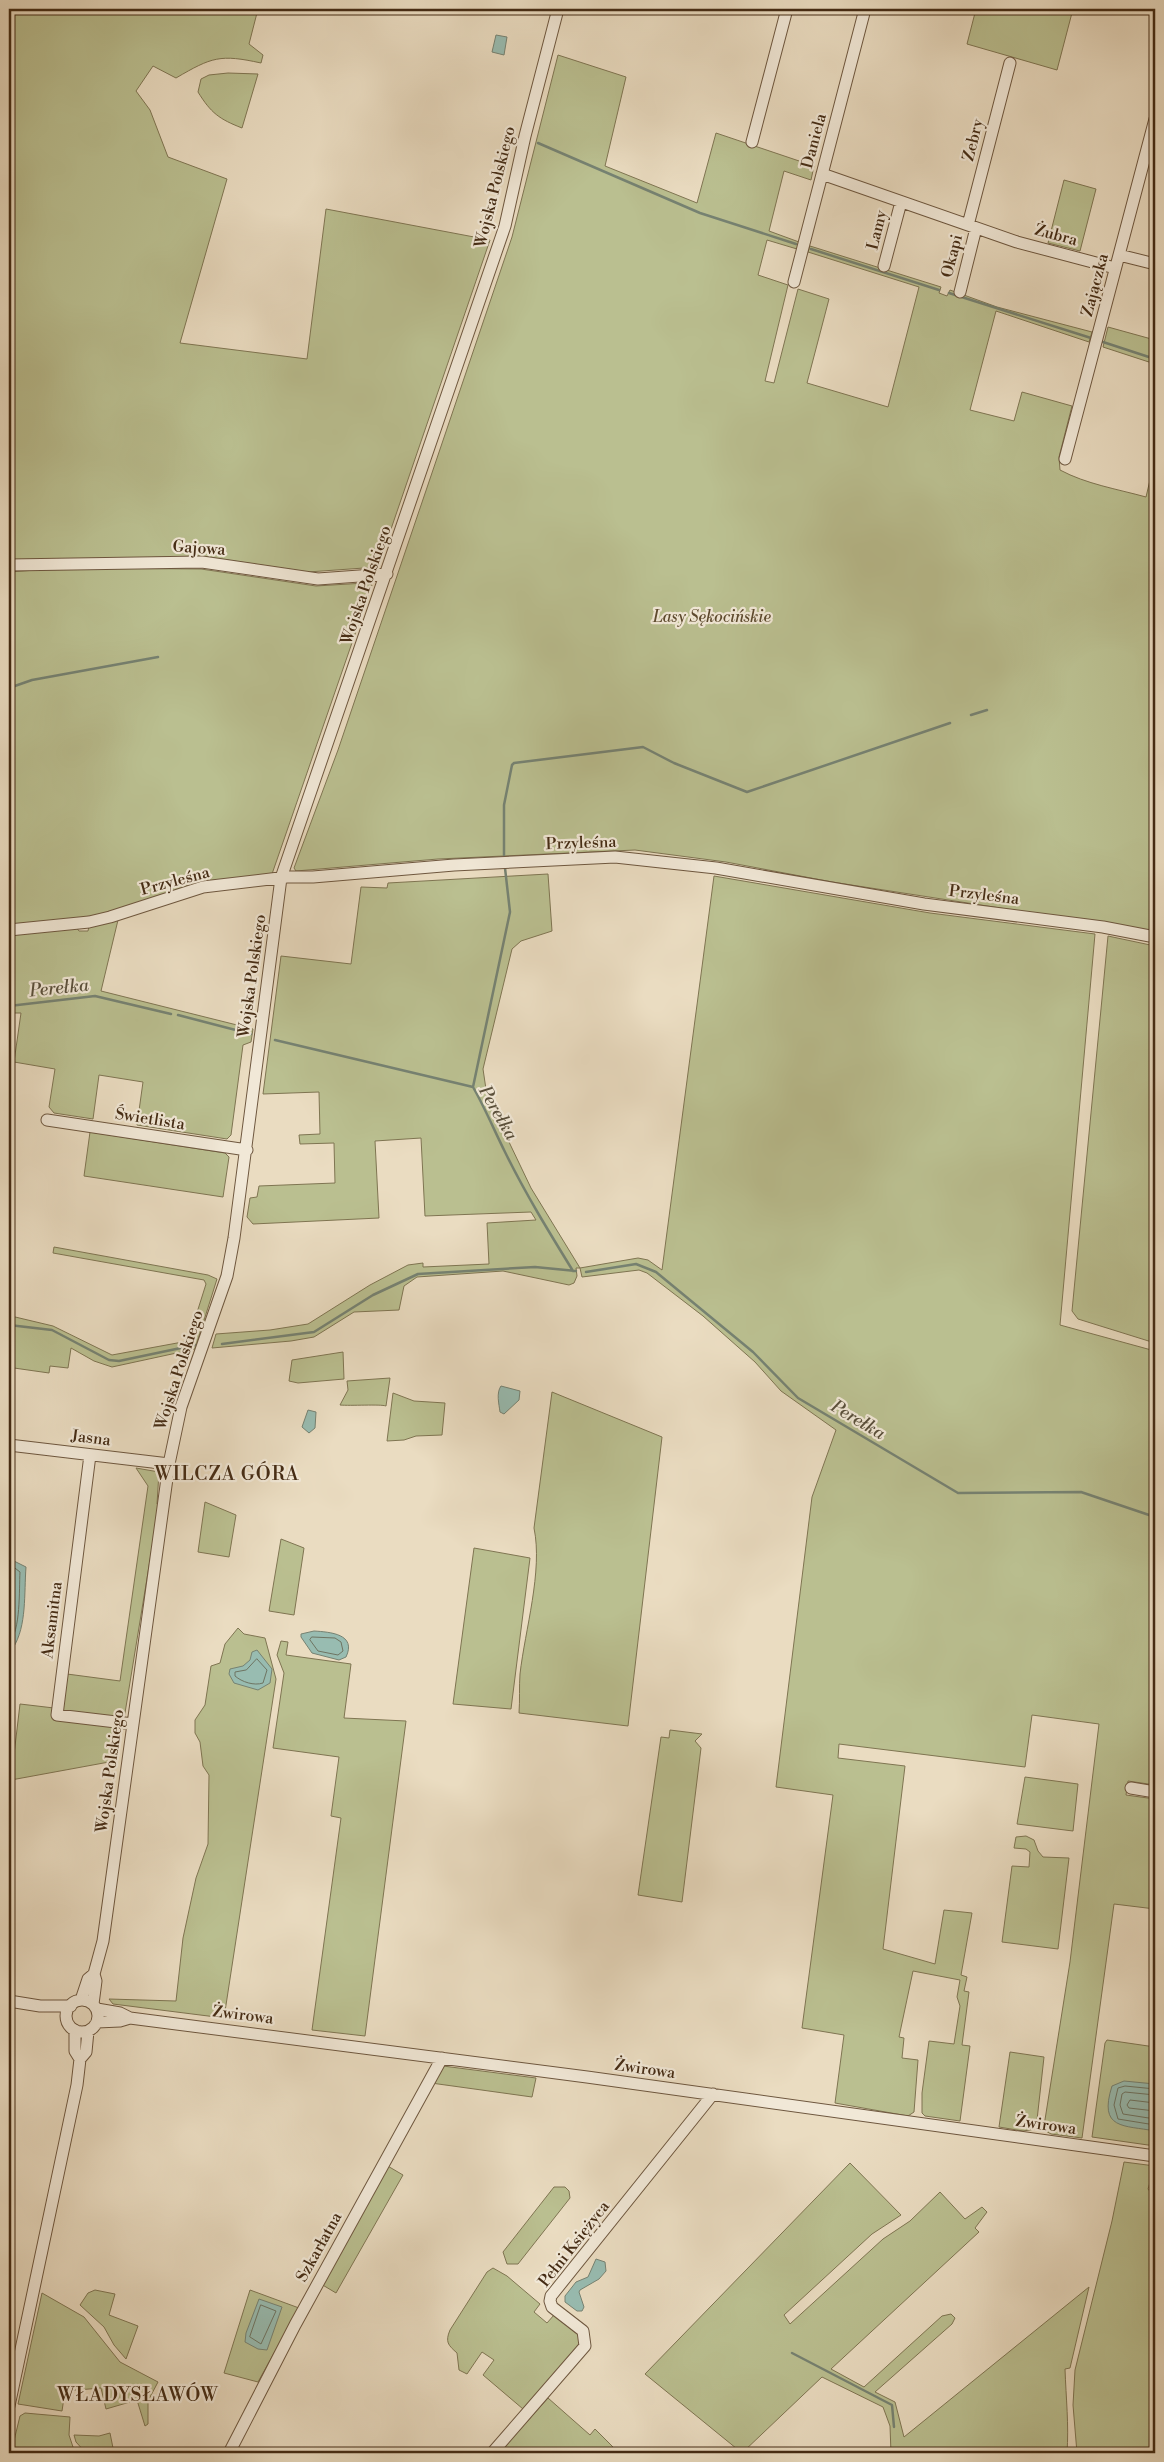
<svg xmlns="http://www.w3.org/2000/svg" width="1164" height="2462" viewBox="0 0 1164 2462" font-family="'Libre Bodoni',serif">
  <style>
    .green { fill: #babf90; stroke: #7f7552 }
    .water { fill: #98bcb1; stroke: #768272 }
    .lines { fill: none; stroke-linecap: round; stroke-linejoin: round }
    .shore { stroke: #6e7462; stroke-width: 1 }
    .stream { stroke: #768272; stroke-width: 2.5 }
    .minor-casing { stroke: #6e573f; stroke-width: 13 }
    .minor { stroke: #f1e8d7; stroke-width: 11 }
    .labels { text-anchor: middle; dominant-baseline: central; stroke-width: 4.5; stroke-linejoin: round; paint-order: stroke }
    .street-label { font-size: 16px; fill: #442b14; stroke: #f1e8d7 }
    .park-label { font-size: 16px; font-style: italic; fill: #5c492d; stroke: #f1e8d7 }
    .water-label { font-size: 18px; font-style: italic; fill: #594f3b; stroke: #f1e8d7 }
    .quarter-label { font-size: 19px; letter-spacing: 1px; fill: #442b14; stroke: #f1e8d7 }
  </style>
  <rect width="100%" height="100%" fill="#eadcc1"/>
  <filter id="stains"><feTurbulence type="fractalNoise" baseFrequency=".004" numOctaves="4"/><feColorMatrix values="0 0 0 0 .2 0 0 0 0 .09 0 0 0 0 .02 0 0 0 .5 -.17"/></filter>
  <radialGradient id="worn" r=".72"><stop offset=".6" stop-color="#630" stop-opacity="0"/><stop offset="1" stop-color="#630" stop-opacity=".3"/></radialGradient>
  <path class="green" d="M9,9H258L249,44L263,55L261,63C220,54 212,57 176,78L153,66L136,91L150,110L168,157L227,179L180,343L307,359L326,209L490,240L378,567L308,572L200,556L9,562Z
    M976,9H1073L1057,70L967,44Z
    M558,55L626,77L605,166L697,203L716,133L814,166L811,180L784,171L769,231L799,242L797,249L767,240L758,275L788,285L765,381L774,383L798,289L829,299L807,383L888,407L919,287L808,252L810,246L941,287L939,293L947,296L950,290L997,307L1092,332L1089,342L996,311L970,410L1014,421L1022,392L1072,406L1059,457L1060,470C1086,484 1117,489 1146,497L1155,459V932L832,882L726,862L635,850L438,859L296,871L294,868L338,750L512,237Z
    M228,73L258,74L242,128C219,119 211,113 198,92L201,79L209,75Z
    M1064,180L1096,189L1080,251L1048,243Z
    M1108,327L1155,340V364L1103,347Z
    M63,568L201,569L316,586L365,583L372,585L272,874L90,919L9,928V572Z
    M548,874L552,931L521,941L512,949L483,1069L487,1096L531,1188L580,1268L638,1258L648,1260L662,1270L714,876L930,913L1095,934L1060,1325L1155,1351V1785L1128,1781L1126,1795L1155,1799V1909L1114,1904L1082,2138L1051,2134L1044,2130V2126L1070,1962L1099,1724L1032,1715L1025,1767L839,1744L838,1758L905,1766L883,1949L935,1964L944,1910L972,1913L961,1975L967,1977L964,1991L969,1992L962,2045L970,2046L960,2121L925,2116L922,2113V2093L929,2041L954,2044L960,2006L957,1997L960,1980L913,1971L899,2037L904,2038L902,2058L918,2060L914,2112L908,2116L835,2103L844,2035L802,2028L833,1795L776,1787L812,1497L836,1430L781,1391L755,1362L703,1316L647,1273L639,1270L582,1277L580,1268H576L577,1276L574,1283L569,1285L503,1271L417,1277L404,1286L399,1310L354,1312L314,1337L291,1341L212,1348L216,1334L270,1330L308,1324L370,1285L408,1265L423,1263V1267L489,1264L487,1223L536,1220L531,1212L425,1216L421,1138L375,1141L379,1218L253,1224L247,1217L250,1198L257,1197L259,1186L335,1183L334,1143L300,1144L299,1135L320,1134L319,1092L263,1094L281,956L351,964L361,887L387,888L388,883Z
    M118,920L101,991L253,1029L251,1042L243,1045L231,1135L227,1139L137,1125L143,1082L99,1075L93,1119L54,1113L49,1107L55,1069L14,1062L21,1013H9V933L75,926L79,931H88L89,926Z
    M1108,936L1155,946V1343L1078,1319L1072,1311Z
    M90,1132L225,1153L229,1157L223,1197L84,1176Z
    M54,1247L208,1275L217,1279L195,1349L112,1367L94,1361L71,1348L68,1368L50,1366L49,1373L14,1368V1357L9,1352V1312H11V1316L53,1326L112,1355L188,1341L206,1284L204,1280L53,1253Z
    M343,1352L344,1379L298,1383L289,1381L292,1360Z
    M390,1378L386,1406C381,1404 350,1406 340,1405L348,1390L347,1381Z
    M552,1392L662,1437L628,1726L519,1713C520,1700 519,1687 520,1674C525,1630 543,1571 534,1528Z
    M393,1393L414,1401L445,1403L442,1435L416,1436L404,1440L387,1441Z
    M136,1468L159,1472L157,1504L159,1505L124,1719L64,1711L62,1709L67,1674L120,1681L148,1486Z
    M205,1502L236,1515L229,1557L198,1552Z
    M281,1539L304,1548L294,1615L269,1611Z
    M474,1548L530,1558L511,1709L453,1704Z
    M238,1628L244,1634L265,1638L276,1679L224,2018L113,2004L109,1999L176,2001L183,1938L196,1878L208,1844L209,1775L203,1766L200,1742L195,1733V1720L205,1705L211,1666L220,1663L225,1644Z
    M281,1641L288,1642L286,1655L351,1664L344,1718L406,1721L365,2036L312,2030L341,1818L331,1816L339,1757L273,1748L284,1673L277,1655Z
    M20,1704L54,1708L114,1725L109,1762L11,1780Z
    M670,1730L702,1734L695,1741L701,1748L682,1902L638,1895L661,1737L669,1738Z
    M1025,1777L1078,1784L1073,1831L1017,1824Z
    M1026,1836L1034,1840L1038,1851L1043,1857L1069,1858L1058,1949L1002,1942L1012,1866L1029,1867L1030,1852L1026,1849L1014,1848L1016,1837Z
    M1107,2040L1155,2047V2146L1092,2137L1105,2043Z
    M1010,2052L1044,2057L1036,2129L1023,2131L999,2127Z
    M443,2066L536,2078L532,2097L431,2083Z
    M1124,2162L1155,2166L1148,2189L1155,2198V2230L1151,2234L1155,2240V2453H1077L1073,2405L1075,2370L1112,2221Z
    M850,2163L901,2215L872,2234L784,2315L790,2324L883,2239L910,2221L940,2192L965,2219L982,2207L987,2212L975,2228L979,2232L831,2369L864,2387L942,2316L951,2314L955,2318L952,2324L875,2392L895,2402L904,2437L1089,2287L1070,2368L1065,2369C1066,2398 1069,2425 1067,2453H891L890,2426L883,2407L822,2377L742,2453L645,2374Z
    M386,2165L403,2175L336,2293L321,2284Z
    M554,2187H565L569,2191L570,2198L518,2264H507L503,2252Z
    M493,2268L507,2276L540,2304L534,2312L547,2323L554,2315L581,2337V2343L523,2409L483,2375L494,2360L482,2352L467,2374L459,2370L457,2353C448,2345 445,2342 450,2330L487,2272Z
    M95,2290L115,2294L109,2315L138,2326L126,2359L114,2345L104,2327L80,2305L88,2293Z
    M250,2290L299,2308L258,2382L224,2373Z
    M42,2293L84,2317L120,2362L158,2382L148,2401V2424L145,2426L137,2400L106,2409L101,2388L65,2391L62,2411L18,2404Z
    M548,2398L590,2435L595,2429L615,2449L611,2453H499Z
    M25,2413L70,2417L69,2435L74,2450L82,2453H11L20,2416Z
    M110,2433L114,2453H86L76,2442L74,2435L99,2436Z"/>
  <path class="water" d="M496,35L507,37L504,55L492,52Z
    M501,1386L520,1391L519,1400L504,1414L500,1412C499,1404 496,1393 501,1386Z
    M308,1410L316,1412L315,1428L309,1433L302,1427Z
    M9,1547L14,1561L26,1567C24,1593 27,1626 13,1648L9,1649Z
    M314,1631C330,1632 357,1634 346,1657L339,1660L312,1653L301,1637V1634Z
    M257,1650L272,1669L270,1683L258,1690L234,1683L229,1674L230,1669L243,1666L250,1660L252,1652Z
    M1124,2081L1155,2084V2131C1124,2125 1098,2130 1112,2086Z
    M596,2259L605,2262L606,2271L599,2279L580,2290L579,2292L584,2307L582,2311H577L565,2302V2296L576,2282L588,2277Z
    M259,2299L282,2307L267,2350L258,2349L245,2342L246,2333Z"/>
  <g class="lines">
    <path class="shore" d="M9,1560L11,1565L20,1572C19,1590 21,1630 9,1644
      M9,1571L14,1575L9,1627
      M312,1637L335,1638L341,1642L343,1651L338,1655L318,1651L310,1640Z
      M257,1659L267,1670L263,1683C254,1686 242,1682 235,1676V1672L246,1670Z
      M1155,2089L1125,2086L1118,2088L1114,2105L1118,2119L1155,2125
      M1155,2095L1125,2092L1122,2094L1120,2105L1123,2114L1155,2119
      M1155,2103L1130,2100L1127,2105L1129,2108L1155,2111
      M261,2305L276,2311L261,2344L250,2337Z"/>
    <path class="stream" d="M538,143L700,213L796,244
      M811,249L939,290
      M949,293L1091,338
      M1103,342L1155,359
      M9,688L32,680L158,657
      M971,715L987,710
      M504,855V805L512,765L514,763L643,747L674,763L747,792L950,723
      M9,1006L95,996L171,1014
      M178,1015L251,1034
      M275,1040L473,1087C485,1108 494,1130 505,1152C525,1193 549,1232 573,1271
      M473,1087L510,912L505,868
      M586,1272L636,1264L656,1272L753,1352L798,1398L958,1493L1081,1492L1155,1517
      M9,1325L52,1330L109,1360L119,1361L195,1345
      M222,1344L314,1332L373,1295L418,1274L535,1267L576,1271
      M792,2353L892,2405L894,2427"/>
    <g class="minor-casing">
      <path id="minor" d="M752,142L787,9
        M822,174L1017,242L1115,268
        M968,225L1010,63
        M1119,255L1155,264
        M884,266L901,202
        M794,282L865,9
        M960,292L976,228
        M1065,459L1155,119
        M9,565L202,562L318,579L387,574
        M9,930L89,922L110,917L203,887L287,877H313L454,865L615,857L716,868L924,904L1103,927L1155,937
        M47,1120L247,1150
        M9,1445L169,1464
        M90,1455L57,1715L133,1724
        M1131,1788L1155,1792
        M81,2000L88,1979L94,1974
        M66 2016a16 16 0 1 1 32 0a16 16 0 1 1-32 0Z
        M9,2001L40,2006H71
        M93,2004L96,1981L94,1974L103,1941L169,1464L181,1407L227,1276L234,1238L281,878L505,226L525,136L558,9
        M97,2009L120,2013L130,2018L587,2077L1155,2156
        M97,2022L120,2021L130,2018
        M80,2059L86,2052L88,2031
        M9,2406L77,2085L80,2059L75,2051V2030
        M229,2453L295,2325L442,2058
        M492,2453L585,2346L583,2331L552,2307L550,2301L551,2296L713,2094"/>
    </g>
    <use href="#minor" class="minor"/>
  </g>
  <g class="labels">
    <g class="street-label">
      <text transform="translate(973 140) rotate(-76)">Zebry</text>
      <text transform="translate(814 141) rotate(-75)">Daniela</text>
      <text transform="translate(495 187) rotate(-76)">Wojska Polskiego</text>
      <text transform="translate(877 230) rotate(-76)">Lamy</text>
      <text transform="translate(1056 235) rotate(15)">Żubra</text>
      <text transform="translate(952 256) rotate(-76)">Okapi</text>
      <text transform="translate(1095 285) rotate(-75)">Zajączka</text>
      <text transform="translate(199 548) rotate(4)">Gajowa</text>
      <text transform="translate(366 585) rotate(-71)">Wojska Polskiego</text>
      <text transform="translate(581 843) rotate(-2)">Przyleśna</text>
      <text transform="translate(175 881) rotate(-15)">Przyleśna</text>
      <text transform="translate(984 895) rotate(7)">Przyleśna</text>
      <text transform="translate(252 976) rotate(-82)">Wojska Polskiego</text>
      <text transform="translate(150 1119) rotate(9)">Świetlista</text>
      <text transform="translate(179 1370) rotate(-72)">Wojska Polskiego</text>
      <text transform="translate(91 1438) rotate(7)">Jasna</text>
      <text transform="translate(52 1620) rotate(-83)">Aksamitna</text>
      <text transform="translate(110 1771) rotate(-82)">Wojska Polskiego</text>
      <text transform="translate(243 2015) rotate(7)">Żwirowa</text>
      <text transform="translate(645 2069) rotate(8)">Żwirowa</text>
      <text transform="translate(1046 2125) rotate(8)">Żwirowa</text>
      <text transform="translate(574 2244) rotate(-52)">Pełni Księżyca</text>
      <text transform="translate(319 2247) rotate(-61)">Szkarłatna</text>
    </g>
    <g class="park-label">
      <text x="712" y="617">Lasy Sękocińskie</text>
    </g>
    <g class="water-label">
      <text transform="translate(59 988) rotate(-6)">Perełka</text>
      <text transform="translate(498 1113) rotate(60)">Perełka</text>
      <text transform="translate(858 1420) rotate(31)">Perełka</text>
    </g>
    <g class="quarter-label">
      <text x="227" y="1474">WILCZA GÓRA</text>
      <text x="138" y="2395">WŁADYSŁAWÓW</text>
    </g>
  </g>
  <rect width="1164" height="2462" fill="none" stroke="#eadcc1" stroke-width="30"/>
  <rect x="10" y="10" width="1144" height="2442" fill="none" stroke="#442b14" stroke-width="2.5"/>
  <rect x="15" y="15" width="1134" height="2432" fill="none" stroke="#442b14"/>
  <rect width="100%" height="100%" filter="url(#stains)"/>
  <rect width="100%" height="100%" fill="url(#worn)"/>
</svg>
